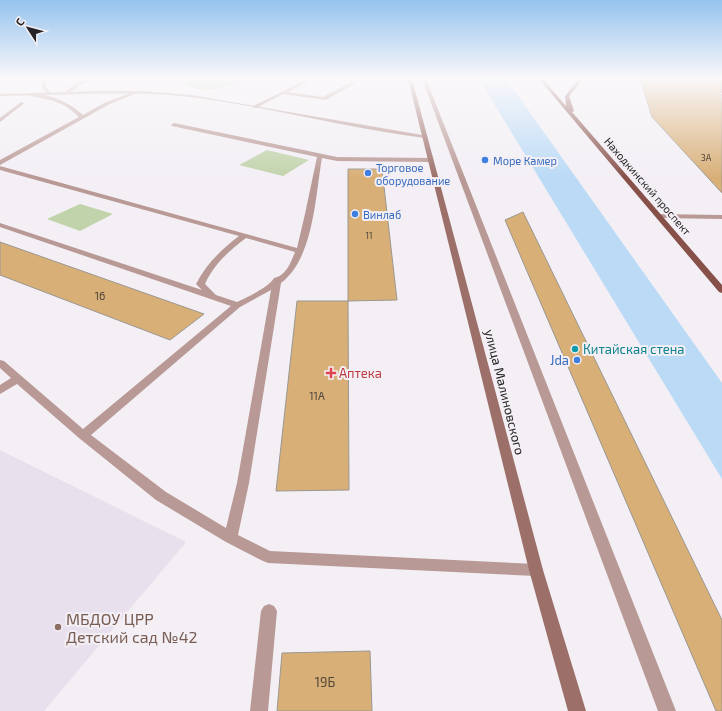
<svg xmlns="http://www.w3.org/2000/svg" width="722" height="711" viewBox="0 0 722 711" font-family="'Exo 2',sans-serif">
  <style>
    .built { fill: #e8e0ec }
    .green { fill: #c1d3ab }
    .water { fill: #badaf6 }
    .building { fill: #d8af77; stroke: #9b9792 }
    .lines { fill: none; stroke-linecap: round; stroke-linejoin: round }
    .lane { fill: #b99995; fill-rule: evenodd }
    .street { fill: #b99995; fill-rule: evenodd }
    .secondary { fill: #9c6f69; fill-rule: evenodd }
    .primary { fill: #87514a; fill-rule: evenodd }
    .shop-dot { fill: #3f7fe0; stroke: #f3eff5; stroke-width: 1.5 }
    .culture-dot { fill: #0f9aa8; stroke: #f3eff5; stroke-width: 1.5 }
    .health-dot { fill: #e0444e; stroke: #f3eff5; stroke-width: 1.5 }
    .education-dot { fill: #8d6e63; stroke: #f3eff5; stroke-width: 1.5 }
    .labels { text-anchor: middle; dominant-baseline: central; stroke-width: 4; stroke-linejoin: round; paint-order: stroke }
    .far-number-label { font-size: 9px; fill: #52473a }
    .far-shop-label { font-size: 11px; fill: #366cbe; stroke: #f3eff5; text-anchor: start }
    .far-street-label { font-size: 11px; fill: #262426; stroke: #f3eff5 }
    .number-label { font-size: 11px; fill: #52473a }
    .culture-label { font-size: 13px; fill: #0d838f; stroke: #f3eff5; text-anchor: start }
    .shop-label { font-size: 13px; fill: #366cbe; stroke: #f3eff5; text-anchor: end }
    .health-label { font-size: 13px; fill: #be3a42; stroke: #f3eff5; text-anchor: start }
    .street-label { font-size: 13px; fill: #262426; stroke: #f3eff5 }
    .near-number-label { font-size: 13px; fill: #52473a }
    .near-education-label { font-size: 16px; fill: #785e54; stroke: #f3eff5; text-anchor: start }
  </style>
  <rect width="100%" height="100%" fill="#f3eff5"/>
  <path class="built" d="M0,450L186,542L44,711H0Z"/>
  <path class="green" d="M192,79H246C227,87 207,95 186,85V82Z
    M267,150L309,160L283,176L239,165Z
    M80,204L113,214L80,231L47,219Z"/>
  <path class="water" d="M479,79H506L722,383V479Z"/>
  <path class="building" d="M640,79H722V92L718,95L722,98V193L652,117Z
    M348,169H382L397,300L348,301Z
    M523,212L722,620V711H716L505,220Z
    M0,242L204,314L170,340L0,275Z
    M297,301H348L349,490L276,491Z
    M370,651L372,711H277L282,653Z"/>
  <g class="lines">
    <path class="lane" d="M42,79H46V87L52,95H48L42,87Z
      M89,79H95L80,85L68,94L64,93L76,83Z
      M308,79H313L288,92L323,97L352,82L356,83L326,100L283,94L256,108L251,107Z
      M422,79H426L676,711H658Z
      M133,92L137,93L108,105L0,165V160L79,117C63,101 51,100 30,96V94C50,93 69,102 83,115L104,103Z
      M721,94H722V97L719,95Z
      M21,102L25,103L0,122V118Z
      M174,123L337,157L431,158L434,160L431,162L337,161L322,158C315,197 314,258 281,283L249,483L238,535L270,551L536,564L541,565L543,570L541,575L536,576L268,563L263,561L226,542L156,500L79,438L17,384L0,394V385L11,378L0,368V360L4,361L83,429L231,306L0,227V223L202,290L196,284C206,264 221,250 239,236L0,170V166L297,248L305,214L317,157L172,126L171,125ZM246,238L295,252C291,262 286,276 274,278C269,287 246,298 237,302L216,295L205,284C214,264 229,251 246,238ZM271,290L237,483L226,528L166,492L91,435L240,307Z
      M657,214L722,215V219L660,218L656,216Z
      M269,604L274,606L277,611L268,711H250L261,611L264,606Z"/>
    <path class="street" d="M96,91H144L191,95L428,136L425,138C346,128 270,107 191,97C128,90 64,96 0,96V94Z"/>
    <path class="secondary" d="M408,79H412L543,570L586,711H568L529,570Z"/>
    <path class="primary" d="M539,79H543L566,106L565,96L579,79H583L569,96L574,111L572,112L722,285V293L719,292Z"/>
  </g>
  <linearGradient id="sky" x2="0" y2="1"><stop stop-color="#95c3ee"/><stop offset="0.44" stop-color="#faf8fa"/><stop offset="1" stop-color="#faf8fa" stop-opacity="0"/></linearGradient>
  <rect width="722" height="178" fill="url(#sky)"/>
  <g class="shop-dot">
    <circle cx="485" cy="160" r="4"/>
    <circle cx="368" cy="173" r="4"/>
    <circle cx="355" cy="214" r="4"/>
    <circle cx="577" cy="360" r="4"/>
  </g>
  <circle class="culture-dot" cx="575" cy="349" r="4"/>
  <path class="health-dot" d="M329 367h4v4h4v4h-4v4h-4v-4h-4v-4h4z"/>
  <circle class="education-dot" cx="58" cy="627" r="4"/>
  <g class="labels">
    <g class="far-number-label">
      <text x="706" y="157">3А</text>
      <text x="369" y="235">11</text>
    </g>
    <g class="far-shop-label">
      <text x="493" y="160">Море Камер</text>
      <text x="376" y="167">Торговое<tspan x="376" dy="13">оборудование</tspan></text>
      <text x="363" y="214">Винлаб</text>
    </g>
    <g class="far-street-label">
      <text transform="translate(648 186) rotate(49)">Находкинский проспект</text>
    </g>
    <g class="number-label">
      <text x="100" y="295">16</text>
      <text x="317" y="395">11А</text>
    </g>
    <g class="culture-label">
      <text x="583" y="349">Китайская стена</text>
    </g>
    <g class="shop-label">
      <text x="569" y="360">Jda</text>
    </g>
    <g class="health-label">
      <text x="339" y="373">Аптека</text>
    </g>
    <g class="street-label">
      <text transform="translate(505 392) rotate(76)">улица Малиновского</text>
    </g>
    <g class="near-number-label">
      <text x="325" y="682">19Б</text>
    </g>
    <g class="near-education-label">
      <text x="66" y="618">МБДОУ ЦРР<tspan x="66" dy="18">Детский сад №42</tspan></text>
    </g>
  </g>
  <g transform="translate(28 28) rotate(306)" stroke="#f3eff5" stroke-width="3" paint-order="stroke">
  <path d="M0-3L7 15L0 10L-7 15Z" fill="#262426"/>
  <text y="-6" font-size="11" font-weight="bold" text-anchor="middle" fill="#262426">С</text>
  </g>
</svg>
